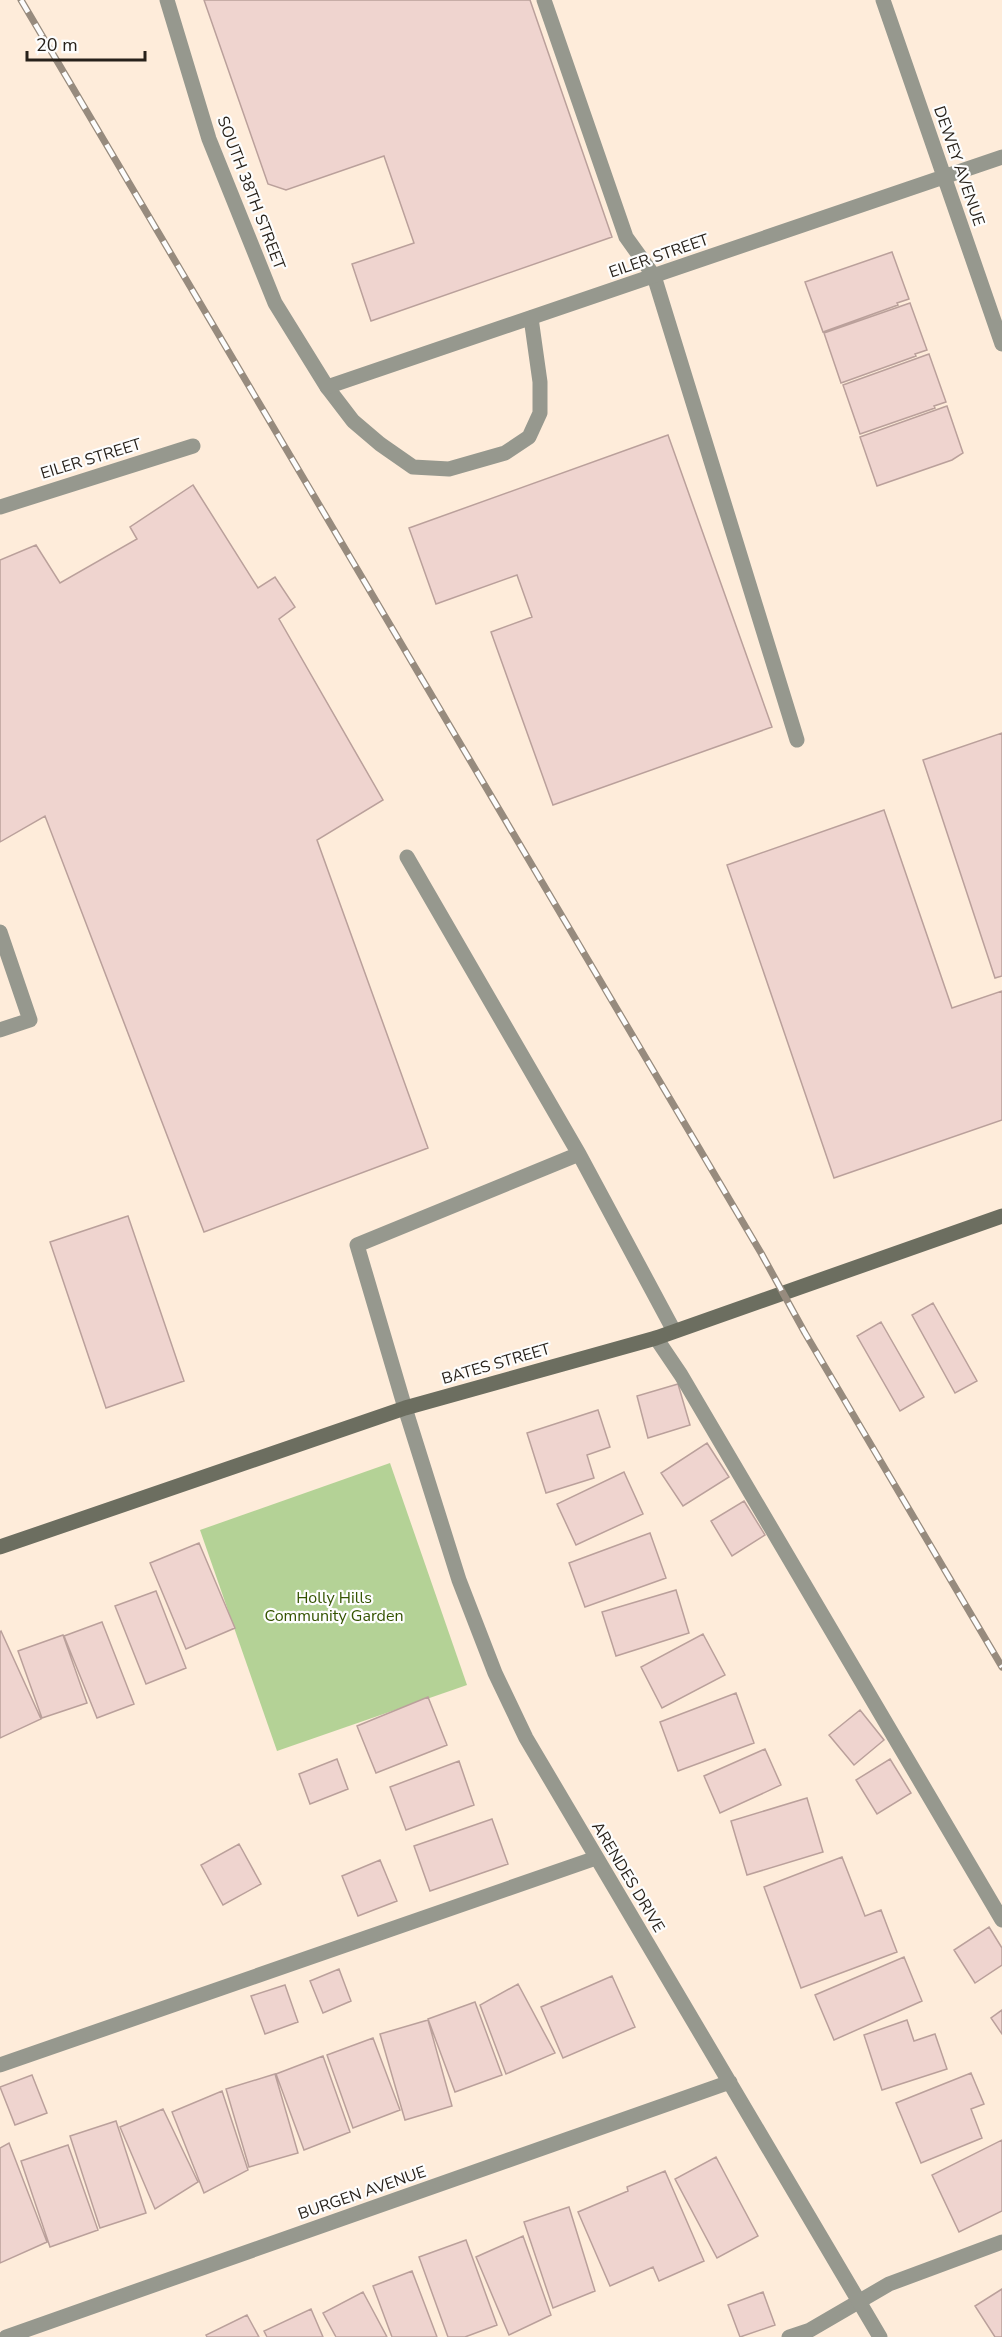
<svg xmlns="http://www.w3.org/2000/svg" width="1002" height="2337" viewBox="0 0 1002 2337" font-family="'Nunito Sans',sans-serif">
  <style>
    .green { fill: #b4d296 }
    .building { fill: #efd4cf; stroke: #baa09b; stroke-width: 1.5 }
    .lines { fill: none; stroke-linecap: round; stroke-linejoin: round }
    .service { stroke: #96988e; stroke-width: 15 }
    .minor { stroke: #96988e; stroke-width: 15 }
    .secondary { stroke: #6c6e60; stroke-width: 15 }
    .rail-casing { stroke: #978b7e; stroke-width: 7 }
    .rail { stroke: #fdfdfd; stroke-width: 4.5; stroke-dasharray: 14; stroke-linecap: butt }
    .labels { text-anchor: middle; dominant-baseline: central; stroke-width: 4.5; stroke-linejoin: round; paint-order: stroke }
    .street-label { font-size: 16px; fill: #27211a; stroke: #fdfdfd }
    .park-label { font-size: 16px; fill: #345300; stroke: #fdfdfd }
  </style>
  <rect width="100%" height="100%" fill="#feecda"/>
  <path class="green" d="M390,1463L467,1685L277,1751L200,1530Z"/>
  <path class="building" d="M204,0H530L612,237L371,321L352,264L414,243L384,156L286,190L268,184Z
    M892,252L909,299L897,303L898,305L823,332L805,282Z
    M910,303L927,350L915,354L916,356L841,383L824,333Z
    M929,354L946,402L934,406L935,408L860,434L843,385Z
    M947,406L963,453L952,460L877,486L860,437Z
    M668,435L772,727L553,805L491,632L532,617L517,575L436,604L409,528Z
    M193,485L258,588L275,577L295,607L279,619L383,800L317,840L428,1148L204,1232L45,816L0,842V560L36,545L60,583L137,539L130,527Z
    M1002,733V976L995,978L923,760Z
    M884,810L952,1008L1002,991V1120L834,1178L727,865Z
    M128,1216L184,1381L106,1408L50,1242Z
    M933,1303L977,1381L955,1393L912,1315Z
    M881,1322L924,1397L900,1411L857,1336Z
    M678,1384L690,1425L648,1438L637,1396Z
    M598,1410L610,1447L587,1455L594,1478L546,1493L527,1433Z
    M707,1443L729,1477L683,1506L661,1473Z
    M624,1472L643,1514L576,1545L557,1504Z
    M744,1501L765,1535L732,1556L711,1521Z
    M650,1533L666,1578L585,1607L569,1563Z
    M199,1543L235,1628L186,1649L150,1563Z
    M676,1590L689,1633L616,1656L602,1612Z
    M156,1591L186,1668L146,1684L115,1606Z
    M102,1622L134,1704L97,1718L64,1636Z
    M1,1631L41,1719L0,1738V1632Z
    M703,1634L725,1675L662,1708L641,1667Z
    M63,1635L87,1703L42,1718L18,1651Z
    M736,1693L754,1743L678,1771L660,1722Z
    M428,1697L447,1745L376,1773L357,1726Z
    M860,1710L884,1740L854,1765L829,1735Z
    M765,1749L781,1785L720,1813L704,1776Z
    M337,1759L348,1789L310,1804L299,1774Z
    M890,1759L911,1793L877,1814L856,1780Z
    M459,1761L474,1805L406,1830L390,1787Z
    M807,1798L823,1852L747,1875L731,1821Z
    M492,1819L508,1864L430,1891L414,1846Z
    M239,1844L261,1884L223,1905L201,1865Z
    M842,1857L865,1916L881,1910L897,1952L801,1988L764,1887Z
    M380,1860L397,1901L358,1916L342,1876Z
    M989,1927L1002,1948V1965L975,1983L954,1950Z
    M904,1957L922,2001L834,2040L815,1995Z
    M339,1969L351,2001L323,2013L310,1981Z
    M612,1976L635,2027L563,2058L541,2007Z
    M518,1984L555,2053L506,2074L480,2005Z
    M285,1985L298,2022L265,2034L251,1996Z
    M475,2002L502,2075L455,2092L428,2019Z
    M1002,2010V2034L991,2018Z
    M428,2020L452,2106L405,2120L380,2034Z
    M907,2020L914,2041L935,2034L947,2069L882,2090L864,2035Z
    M373,2038L400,2110L353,2128L327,2055Z
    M323,2056L350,2132L304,2150L276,2074Z
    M971,2073L984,2104L971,2109L982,2138L921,2163L896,2103Z
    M275,2074L298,2153L249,2167L226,2089Z
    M32,2075L47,2113L15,2125L0,2087Z
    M222,2091L248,2170L204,2193L172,2112Z
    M163,2109L198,2182L155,2209L120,2127Z
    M116,2121L146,2213L100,2228L70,2136Z
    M1002,2140V2211L959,2232L932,2175Z
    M9,2143L47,2242L0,2263V2148Z
    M68,2145L98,2230L50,2247L21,2161Z
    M716,2157L758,2236L717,2258L675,2179Z
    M665,2171L704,2261L659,2281L653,2267L610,2286L578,2212L628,2191L627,2187Z
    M569,2207L595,2291L553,2308L524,2222Z
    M523,2236L551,2315L509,2335L476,2257Z
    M466,2240L497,2325L465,2337H448L419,2257Z
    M412,2271L437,2337H392L373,2286Z
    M1002,2289V2337H995L975,2306Z
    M363,2292L387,2337H336L323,2313Z
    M763,2292L775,2325L740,2337L728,2305Z
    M311,2309L323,2337H267L264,2331Z
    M247,2315L259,2337H207L206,2335Z"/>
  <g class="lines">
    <path class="service" d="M544,0L626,237L654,276L797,740
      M327,387L353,421L380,444L413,467L449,469L505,453L529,437L540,413V382L531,318
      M407,857L579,1154L674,1331
      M0,932L30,1020L0,1030
      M656,1338L681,1375L1002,1920
      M405,1408L357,1245L579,1154
      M0,2065L596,1858
      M789,2337L810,2330L889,2284L1002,2242"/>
    <path class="minor" d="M167,0L209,139L275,303L327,387L1002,157
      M883,0L1002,344
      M0,507L193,446
      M405,1408L459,1580L495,1673L526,1738L880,2337
      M6,2337L730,2082"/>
    <path class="secondary" d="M0,1547L405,1408L656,1338L1002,1216"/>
    <g class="rail-casing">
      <path id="rail" d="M21,0L761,1253L805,1333L1002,1667"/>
    </g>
    <use href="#rail" class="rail"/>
  </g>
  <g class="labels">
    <g class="street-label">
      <text transform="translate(959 166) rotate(71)">DEWEY AVENUE</text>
      <text transform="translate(251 193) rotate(69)">SOUTH 38TH STREET</text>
      <text transform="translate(659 256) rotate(-19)">EILER STREET</text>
      <text transform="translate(91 459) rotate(-17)">EILER STREET</text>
      <text transform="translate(496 1364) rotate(-16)">BATES STREET</text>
      <text transform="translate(628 1877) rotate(59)">ARENDES DRIVE</text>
      <text transform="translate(362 2193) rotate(-19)">BURGEN AVENUE</text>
    </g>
    <g class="park-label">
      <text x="334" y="1598">Holly Hills<tspan x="334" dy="18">Community Garden</tspan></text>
    </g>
  </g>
  <path d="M27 51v9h118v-9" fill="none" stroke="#27211a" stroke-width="3"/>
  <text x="36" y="51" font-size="18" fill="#27211a" stroke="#fdfdfd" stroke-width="4.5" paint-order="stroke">20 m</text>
</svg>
